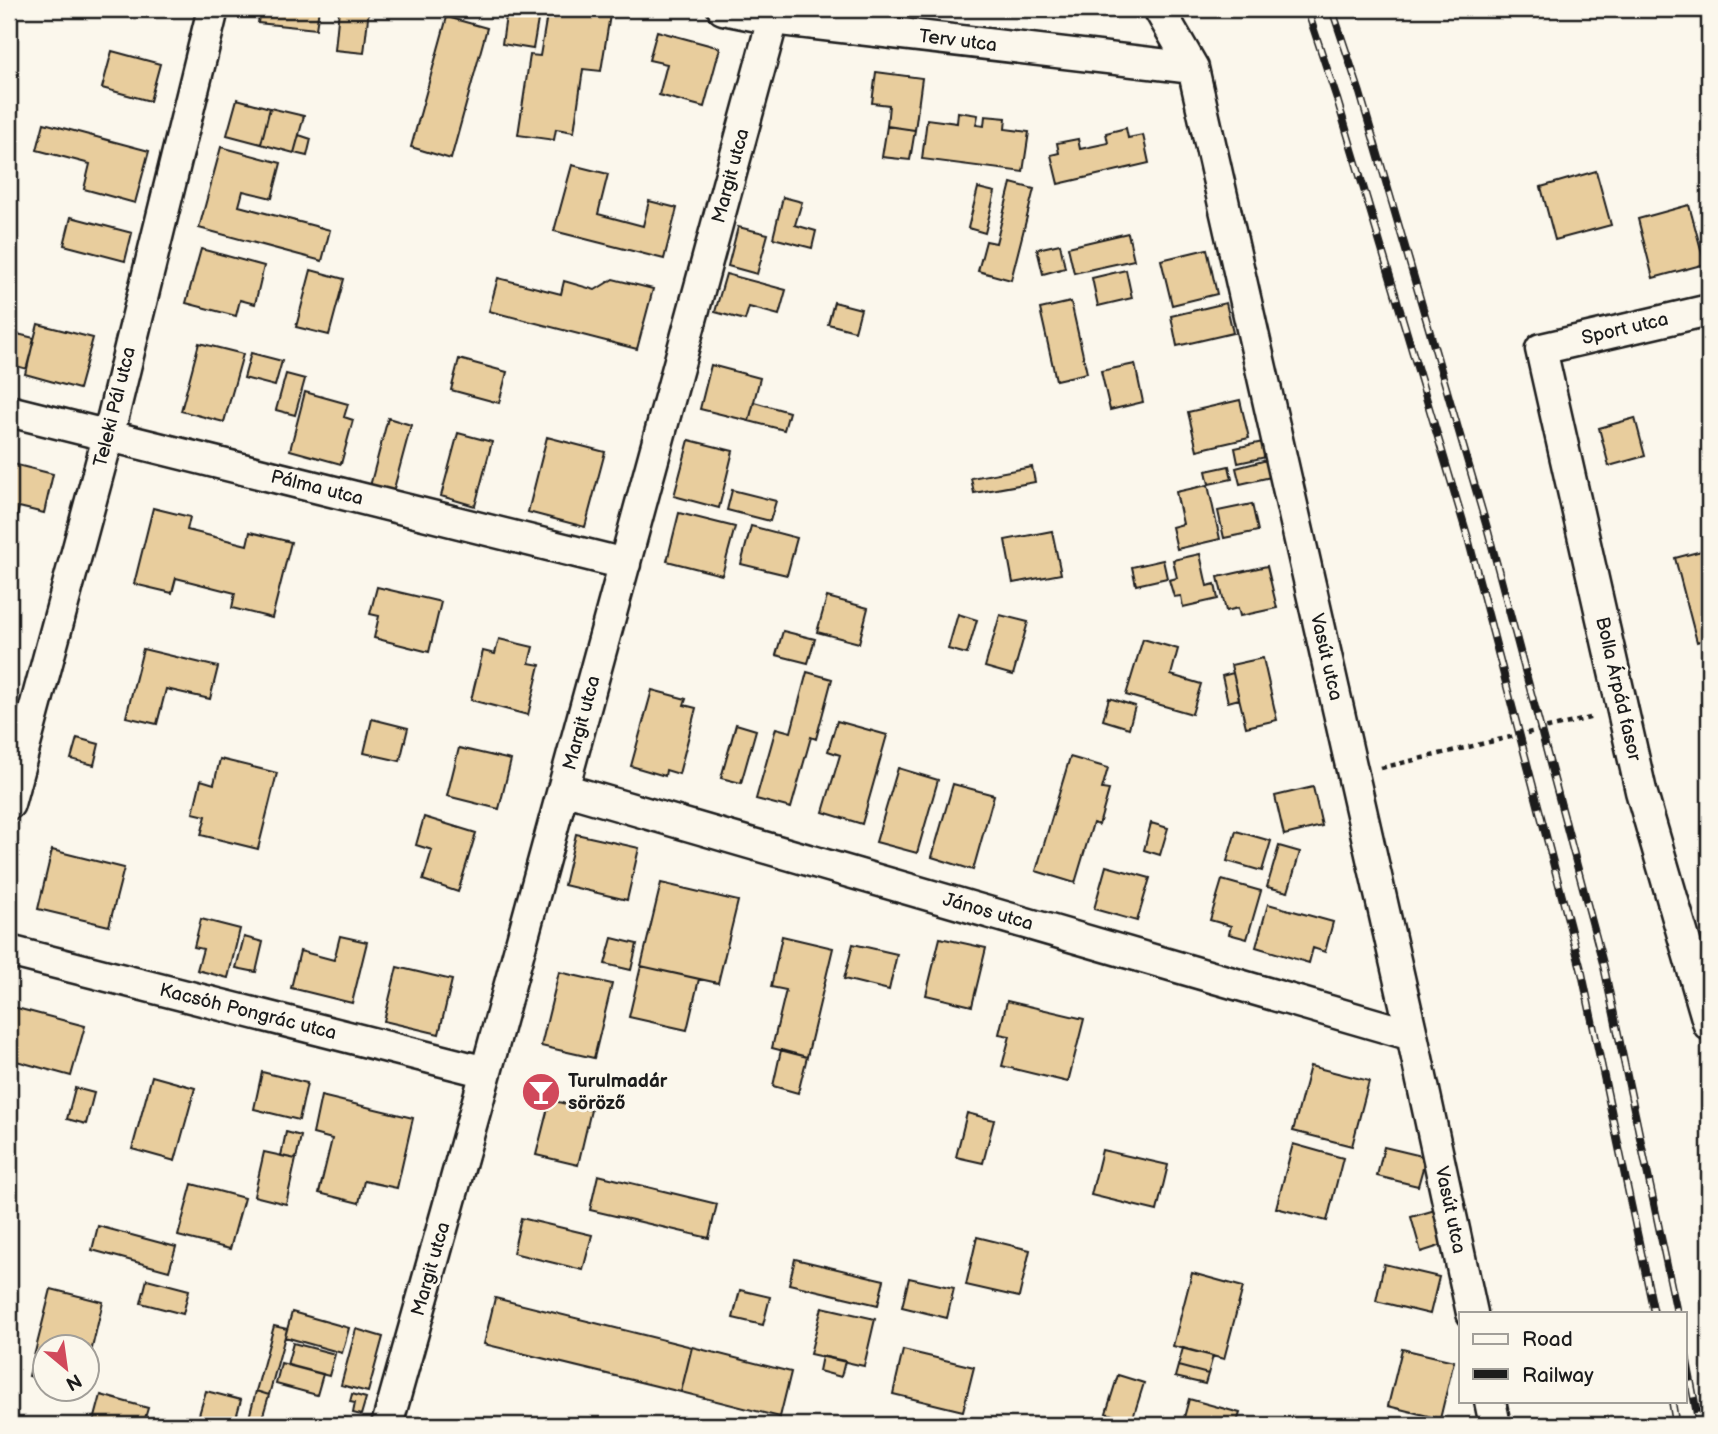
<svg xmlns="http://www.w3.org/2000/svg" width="1718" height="1434" viewBox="0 0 1718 1434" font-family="'Balsamiq Sans',sans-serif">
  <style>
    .building { fill: #e8cd9d; stroke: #1c1c1c; stroke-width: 2 }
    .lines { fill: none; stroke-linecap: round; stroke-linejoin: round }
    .minor-casing { stroke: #1c1c1c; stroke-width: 35 }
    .path { stroke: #1c1c1c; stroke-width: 4.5; stroke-dasharray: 5 5; stroke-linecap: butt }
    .minor { stroke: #fbf7ec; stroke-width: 30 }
    .rail-casing { stroke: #1c1c1c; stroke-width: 8 }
    .rail { stroke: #fbf7ec; stroke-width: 5; stroke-dasharray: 16; stroke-linecap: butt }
    .labels { text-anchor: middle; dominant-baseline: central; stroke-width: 6; stroke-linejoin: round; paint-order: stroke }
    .street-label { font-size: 19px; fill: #1c1c1c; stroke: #fbf7ec }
    .poi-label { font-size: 19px; font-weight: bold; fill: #1c1c1c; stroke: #fbf7ec; text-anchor: start }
  </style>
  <rect width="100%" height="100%" fill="#fbf7ec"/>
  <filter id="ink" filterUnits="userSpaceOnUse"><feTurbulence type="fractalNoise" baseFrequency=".0143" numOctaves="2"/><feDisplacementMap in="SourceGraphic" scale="14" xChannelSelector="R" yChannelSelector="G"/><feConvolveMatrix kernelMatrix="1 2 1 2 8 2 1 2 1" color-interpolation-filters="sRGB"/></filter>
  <g filter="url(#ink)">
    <path class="building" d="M83,9H134L133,15Z
      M260,9H319L316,29L258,23Z
      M339,9H369L364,53L335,50Z
      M507,9L539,14L533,49L502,44Z
      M548,9H567L610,15L601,71L583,69L574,132L556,129L554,140L518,135L530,55L540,56Z
      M447,17L487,28L451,159L411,147Z
      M657,31L720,48L704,107L659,95L667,64L649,60Z
      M112,51L160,64L150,101L102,88Z
      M876,72L922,78L915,130L887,126L889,105L872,103Z
      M237,99L270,108L261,144L227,135Z
      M270,108L304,116L294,153L261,144Z
      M958,112L978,115L976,125L984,126L985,116L1006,118L1005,129L1029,132L1023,172L922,159L927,119L957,123Z
      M44,123L149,151L135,203L84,189L90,164L37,150Z
      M887,126L915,130L910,160L882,157Z
      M1126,128L1128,138L1143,135L1149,163L1058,184L1051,155L1059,153L1057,143L1078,139L1080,149L1108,143L1106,133Z
      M299,135L311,139L307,156L294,153Z
      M221,147L281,163L272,198L243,191L239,206L330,230L322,261L199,228Z
      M572,165L608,174L598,214L643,226L649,201L677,208L664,259L554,231Z
      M1596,171L1611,225L1555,240L1541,187Z
      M1011,183L1034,189L1011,280L978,271L986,241L996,243Z
      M978,188L995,192L985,233L968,228Z
      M783,197L802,202L795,225L816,231L812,248L773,238Z
      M1689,205L1705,264L1653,278L1638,219Z
      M71,217L132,233L125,261L64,245Z
      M738,227L768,234L757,274L728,266Z
      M1128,233L1134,260L1074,273L1068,247Z
      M1060,244L1065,268L1043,274L1037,249Z
      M201,249L264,266L255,304L240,300L236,316L186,303Z
      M1207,249L1217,294L1172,305L1161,260Z
      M311,270L344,279L329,335L296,327Z
      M1126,270L1132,298L1098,306L1092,278Z
      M726,274L786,290L779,315L749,307L745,320L715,312Z
      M498,278L561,294L564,281L595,290L613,279L653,289L637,349L489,311Z
      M834,302L861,309L855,331L828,324Z
      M1071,302L1087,373L1056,380L1040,309Z
      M1226,303L1233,333L1177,346L1171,316Z
      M38,324L93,338L79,389L25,374Z
      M9,332L34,338L27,369L9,364Z
      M199,343L243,354L224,422L181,411Z
      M251,353L282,361L275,386L244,378Z
      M459,359L507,372L499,403L451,390Z
      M1135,364L1143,402L1110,410L1101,371Z
      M711,365L760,378L749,421L700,409Z
      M286,374L305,379L295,415L276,410Z
      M305,392L348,404L344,417L353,420L341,464L290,450Z
      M1240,400L1249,438L1197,450L1188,412Z
      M754,402L789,412L784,430L749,421Z
      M388,418L411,425L392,496L369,490Z
      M1635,418L1645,456L1609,466L1599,428Z
      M458,433L492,442L475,506L441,496Z
      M547,437L605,452L585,527L528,512Z
      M689,440L733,451L719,508L674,496Z
      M1263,442L1266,457L1238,463L1235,448Z
      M1267,460L1271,477L1240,484L1236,468Z
      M9,463L53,474L44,513L19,507L15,524L9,523Z
      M1229,466L1232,479L1209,484L1206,471Z
      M1032,467L1035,482L974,493L971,478Z
      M1208,485L1220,539L1177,549L1172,527L1183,524L1176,492Z
      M732,490L776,501L770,521L727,510Z
      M1252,504L1258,531L1224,538L1218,511Z
      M153,508L190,517L187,530L247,545L250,532L291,542L272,618L232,608L235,593L176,578L172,593L134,584Z
      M679,513L735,527L722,575L667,561Z
      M751,526L797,538L787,575L741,564Z
      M1052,531L1061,574L1013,583L1005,540Z
      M1709,549V638L1697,642L1675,558Z
      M1200,554L1207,586L1215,584L1218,599L1183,607L1181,596L1174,597L1169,580L1177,578L1173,560Z
      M1163,560L1167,578L1136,585L1132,567Z
      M1267,566L1277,608L1240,616L1238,608L1226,611L1218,577Z
      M377,587L441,602L429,652L374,638L379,616L370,614Z
      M827,597L868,608L859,643L817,632Z
      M958,614L977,620L967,654L948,649Z
      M1000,615L1028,622L1013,675L985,667Z
      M783,631L815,639L808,663L776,655Z
      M499,639L533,647L529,663L540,665L528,715L471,700L483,651L495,654Z
      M1143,639L1178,649L1171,675L1201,684L1192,714L1126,695Z
      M143,649L218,667L210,699L166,689L157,724L126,717Z
      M1263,658L1277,720L1246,727L1231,665Z
      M807,672L832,679L816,739L811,737L791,808L756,799L776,728L791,732Z
      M1233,673L1239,699L1228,702L1222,676Z
      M652,690L686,699L684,705L696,708L679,774L666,770L665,776L631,766Z
      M1109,698L1135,706L1129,728L1103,720Z
      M372,719L408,728L400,761L364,753Z
      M837,721L887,735L862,824L823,812L840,755L828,751Z
      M736,724L756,730L741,783L721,778Z
      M77,738L99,744L94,765L71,759Z
      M459,748L511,760L499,809L447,796Z
      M1070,757L1108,768L1102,789L1109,790L1099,825L1093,823L1075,883L1036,871Z
      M220,759L277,773L258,849L201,835L206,816L193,813L201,780L214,784Z
      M898,768L938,780L917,853L876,842Z
      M953,784L994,795L973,870L932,857Z
      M1313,787L1322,826L1284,835L1275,796Z
      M424,817L476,833L458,892L423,880L432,850L416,845Z
      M1151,823L1168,828L1160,855L1144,850Z
      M1236,831L1271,841L1262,871L1227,861Z
      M576,834L639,848L627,900L564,885Z
      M1279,846L1300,852L1288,892L1267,887Z
      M52,850L124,868L109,926L38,909Z
      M1106,866L1150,878L1137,921L1094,909Z
      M1222,880L1261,891L1247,939L1229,934L1231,926L1210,920Z
      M661,883L738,901L718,983L641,966Z
      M1268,904L1333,922L1325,952L1313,948L1309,963L1256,947Z
      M201,919L240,929L228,978L197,970L203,949L194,947Z
      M340,936L367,942L352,1003L291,988L300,951L334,960Z
      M782,936L833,948L807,1057L772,1048L786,990L771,987Z
      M244,937L263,942L256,972L236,968Z
      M612,938L637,944L631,970L605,964Z
      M940,938L986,948L972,1006L926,995Z
      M853,944L897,954L889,990L844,979Z
      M641,966L699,979L687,1030L629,1017Z
      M397,967L452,980L439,1034L384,1021Z
      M559,972L612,984L594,1058L541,1046Z
      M1007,1001L1084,1019L1068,1082L1002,1066L1010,1036L999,1034Z
      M9,1006L85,1026L71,1076L9,1059Z
      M781,1050L807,1057L798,1093L773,1086Z
      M1310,1066L1369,1081L1352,1146L1293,1131Z
      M262,1072L307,1083L299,1120L254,1109Z
      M152,1076L195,1088L175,1161L132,1149Z
      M75,1088L94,1093L86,1124L67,1119Z
      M321,1096L413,1118L397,1188L364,1181L359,1203L319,1193L332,1139L313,1134Z
      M550,1100L591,1110L578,1165L536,1155Z
      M967,1113L994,1120L983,1163L956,1157Z
      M286,1132L301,1136L296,1159L281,1156Z
      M1293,1144L1343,1158L1327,1221L1276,1208Z
      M1384,1147L1426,1157L1418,1186L1377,1176Z
      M1102,1150L1168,1165L1157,1211L1091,1195Z
      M264,1152L296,1159L286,1204L254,1196Z
      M598,1175L717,1204L709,1238L590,1210Z
      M192,1184L244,1198L230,1249L178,1236Z
      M1442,1208L1452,1242L1421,1252L1411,1217Z
      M521,1218L592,1235L583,1270L513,1253Z
      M98,1226L176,1247L169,1271L92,1250Z
      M977,1237L1030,1250L1019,1297L966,1285Z
      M795,1259L884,1280L878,1305L789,1284Z
      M1384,1264L1439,1277L1430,1314L1376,1301Z
      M1192,1273L1243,1287L1224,1359L1173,1346Z
      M909,1278L954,1288L947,1318L902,1307Z
      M147,1279L189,1290L183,1314L141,1303Z
      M51,1289L103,1302L88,1365V1346H46V1380L29,1376Z
      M740,1290L770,1297L763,1325L733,1318Z
      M495,1298L692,1347L681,1392L484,1344Z
      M822,1307L875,1319L864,1366L810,1354Z
      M292,1312L349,1328L342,1353L285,1337Z
      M274,1326L287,1329L269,1395L256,1391Z
      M356,1329L383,1337L368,1392L341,1385Z
      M293,1343L335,1354L329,1376L287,1365Z
      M692,1347L791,1372L780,1417L681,1392Z
      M1183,1348L1213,1356L1208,1374L1178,1366Z
      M1402,1349L1454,1361L1440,1419L1388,1406Z
      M903,1350L974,1367L963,1411L893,1394Z
      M822,1356L845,1361L841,1377L819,1371Z
      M281,1363L323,1374L317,1395L276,1384Z
      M1178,1366L1208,1374L1205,1384L1175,1377Z
      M1118,1375L1144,1383L1132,1421L1106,1413Z
      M206,1391L241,1400L234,1425H196Z
      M256,1391L269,1395L260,1425H247Z
      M352,1394L366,1398L361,1415L353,1413L355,1403L350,1402Z
      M101,1395L148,1408L143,1425H93Z
      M1189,1399L1240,1413L1236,1425H1182Z
      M345,1418L360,1422L359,1425H343Z"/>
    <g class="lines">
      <g class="minor-casing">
        <path id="minor" d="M723,9L773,19L1193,68
          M1159,9L1193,68L1412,1035L1472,1313
          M1709,310L1541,349L1641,791L1709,1025
          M9,411L625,564
          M563,789L1412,1035
          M9,804L108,437L213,9
          M9,951L486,1072
          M1490,1401L1495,1425
          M387,1425L486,1072L773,19"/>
      </g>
      <path class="path" d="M1381,768L1594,717"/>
      <use href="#minor" class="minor"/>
      <g class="rail-casing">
        <path id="rail" d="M1307,9L1337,99L1468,538L1582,973L1654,1313
          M1332,9L1360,93L1488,531L1604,967L1677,1313
          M1685,1350L1699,1425
          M1672,1401L1676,1425"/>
      </g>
      <use href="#rail" class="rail"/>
    </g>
  </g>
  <defs>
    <g id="bar-disc" transform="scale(2.0125)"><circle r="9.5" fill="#d1495b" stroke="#fbf7ec"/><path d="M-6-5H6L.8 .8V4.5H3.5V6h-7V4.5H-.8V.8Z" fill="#fff"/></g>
  </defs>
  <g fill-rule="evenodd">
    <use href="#bar-disc" x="541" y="1092"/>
  </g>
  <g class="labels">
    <g class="street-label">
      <text transform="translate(958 41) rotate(7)">Terv utca</text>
      <text transform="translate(731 176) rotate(-75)">Margit utca</text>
      <text transform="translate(1625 329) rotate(-13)">Sport utca</text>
      <text transform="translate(115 407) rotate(-76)">Teleki Pál utca</text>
      <text transform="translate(317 488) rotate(14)">Pálma utca</text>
      <text transform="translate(1326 657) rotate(77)">Vasút utca</text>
      <text transform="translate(1618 689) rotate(77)">Bolla Árpád fasor</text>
      <text transform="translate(582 723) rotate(-75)">Margit utca</text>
      <text transform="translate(988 912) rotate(16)">János utca</text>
      <text transform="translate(248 1012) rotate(14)">Kacsóh Pongrác utca</text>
      <text transform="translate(1450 1210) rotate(78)">Vasút utca</text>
      <text transform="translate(431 1269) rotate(-74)">Margit utca</text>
    </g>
    <g class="poi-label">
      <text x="568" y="1081">Turulmadár<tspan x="568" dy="22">söröző</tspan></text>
    </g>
  </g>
  <rect width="1718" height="1434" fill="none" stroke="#fbf7ec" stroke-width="35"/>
  <rect x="18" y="18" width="1683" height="1399" fill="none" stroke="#1c1c1c" stroke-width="2.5" filter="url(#ink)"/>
  <rect x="1459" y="1312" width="228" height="91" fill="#fbf7ec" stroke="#a29f99" stroke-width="2"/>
  <rect x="1473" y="1334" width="35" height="10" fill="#fbf7ec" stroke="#a29f99" stroke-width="2"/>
  <text x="1522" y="1346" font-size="21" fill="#1c1c1c">Road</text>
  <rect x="1473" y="1369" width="35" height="10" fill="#1c1c1c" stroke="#a29f99" stroke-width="2"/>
  <text x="1522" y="1382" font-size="21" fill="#1c1c1c">Railway</text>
  <g transform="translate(66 1368) rotate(151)"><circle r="33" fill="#fbf7ec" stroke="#a29f99" stroke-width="2"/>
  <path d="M0-5L12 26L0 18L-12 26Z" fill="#d1495b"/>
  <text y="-10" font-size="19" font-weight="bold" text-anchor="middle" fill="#1c1c1c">N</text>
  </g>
</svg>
